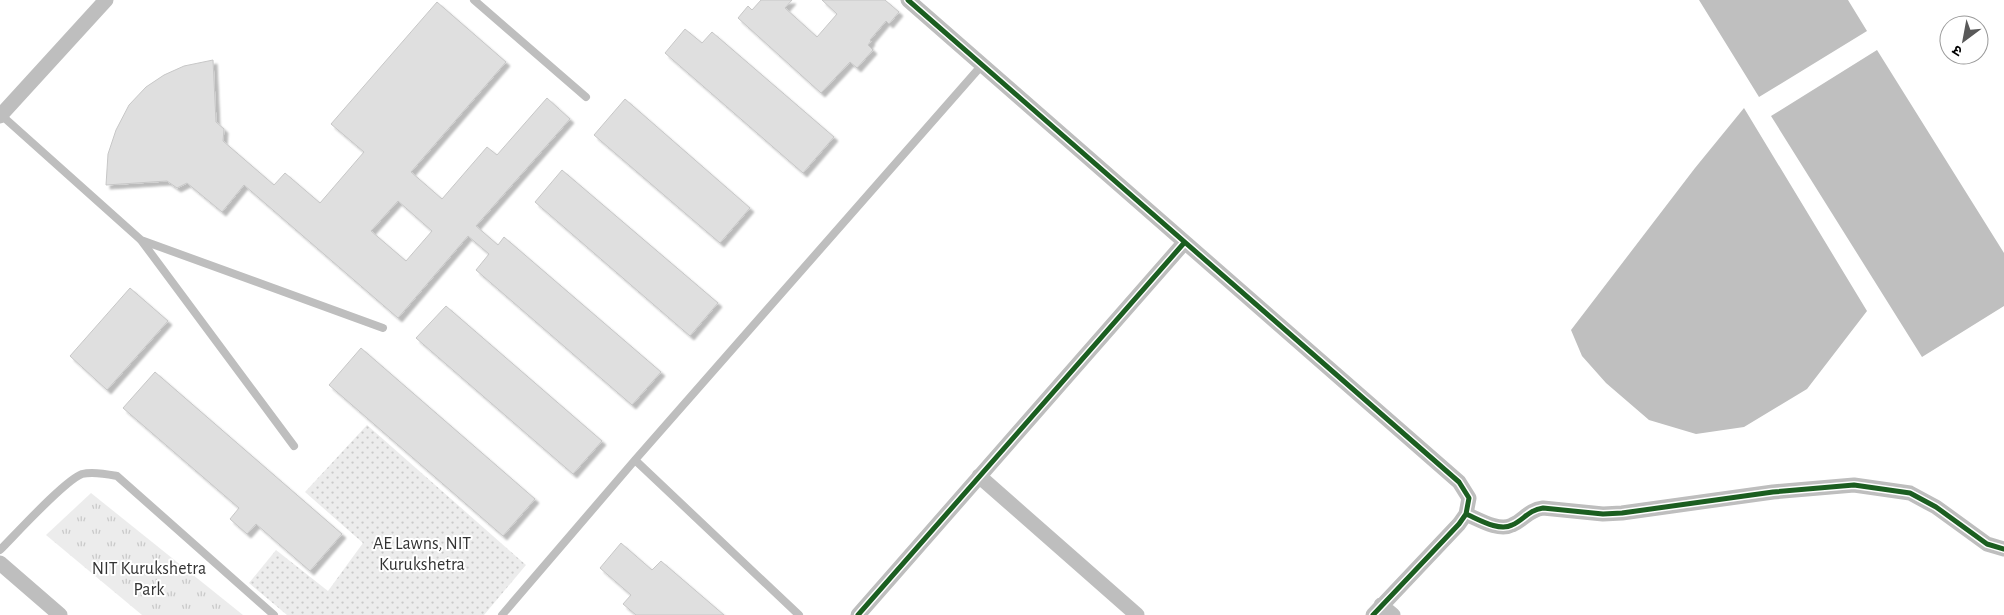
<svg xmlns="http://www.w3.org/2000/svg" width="2004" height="615" viewBox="0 0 2004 615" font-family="'Alegreya Sans','Noto Sans Devanagari',sans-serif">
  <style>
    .grass { fill: url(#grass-tufts) }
    .park { fill: url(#park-dots) }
    .water { fill: #bfbfbf }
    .building { fill: #dfdfdf; stroke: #c7c7c7; fill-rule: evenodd; filter: url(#shadow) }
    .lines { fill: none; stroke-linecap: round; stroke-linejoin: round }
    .lane { stroke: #bebebe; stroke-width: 8 }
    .street { stroke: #bebebe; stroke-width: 15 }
    .cycleway-casing { stroke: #fff; stroke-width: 8 }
    .cycleway { stroke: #1b5e20; stroke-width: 5 }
    .labels { text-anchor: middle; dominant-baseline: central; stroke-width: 4; stroke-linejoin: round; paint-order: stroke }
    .park-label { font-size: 18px; fill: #333; stroke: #fff }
  </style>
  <defs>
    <pattern id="grass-tufts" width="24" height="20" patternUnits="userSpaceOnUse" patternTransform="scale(1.25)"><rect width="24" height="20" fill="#ececec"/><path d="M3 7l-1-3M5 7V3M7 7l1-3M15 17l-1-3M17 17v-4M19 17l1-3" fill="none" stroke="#c9c9c9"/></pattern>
    <pattern id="park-dots" width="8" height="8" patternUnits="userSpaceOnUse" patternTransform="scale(1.25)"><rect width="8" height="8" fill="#ececec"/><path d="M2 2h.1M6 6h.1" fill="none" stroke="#c9c9c9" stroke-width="1.8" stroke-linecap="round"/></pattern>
    <filter id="shadow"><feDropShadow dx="4" dy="4" stdDeviation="1" flood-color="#0004"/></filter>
  </defs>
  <rect width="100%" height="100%" fill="#fff"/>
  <path class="grass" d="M91,493L243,615H142L46,535Z"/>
  <path class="park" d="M367,425L526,565L484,615H287L249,583L276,550L328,591L363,543L305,492Z"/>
  <path class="water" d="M1699,0H1848L1867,31L1759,97Z
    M1877,50L2004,253V306L1922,357L1771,116Z
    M1744,108L1867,311L1807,389L1744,427L1696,434L1649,420L1606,383L1582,356L1571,330L1695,168Z"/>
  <path class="building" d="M761,0H792L785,8L817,37L837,14L822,0H885L899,12L889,24L886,21L870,40L871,41L868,45L873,50L857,68L850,62L821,93L738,18L748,6L752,10Z
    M437,2L506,62L411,172L442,199L487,147L497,155L547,98L570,119L476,226L498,245L504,237L661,372L632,405L476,270L489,254L468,236L398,318L244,185L222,212L187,183L177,188L167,181L106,185L108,154L116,130L129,105L146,87L164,75L184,66L213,60L216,122L224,129L223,141L274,185L285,173L320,203L364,152L331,124ZM398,201L432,231L406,261L371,231Z
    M685,29L702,43L712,32L834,137L803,173L665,53Z
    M625,99L750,208L720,243L594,135Z
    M562,170L718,303L690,336L535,202Z
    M130,288L168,321L107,390L70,356Z
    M446,306L602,441L573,474L416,338Z
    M361,348L535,499L503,536L329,385Z
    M155,372L342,534L310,571L256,524L247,534L230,519L239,508L123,408Z
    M621,543L652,570L661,561L724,615H636L623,604L631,595L600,568Z"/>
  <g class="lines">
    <path class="lane" d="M474,0L586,97
      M0,114L141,240L294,446
      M141,240L383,328
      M635,460L799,615
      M0,550C16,534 65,480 82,474C93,471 107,474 117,476L274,615
      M502,615L635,460L982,65"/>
    <path class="street" d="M908,0L1459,482L1469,498L1466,514L1459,524L1373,615
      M0,116L106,0
      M979,476L1137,615
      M1466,514C1478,519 1499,532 1512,525C1524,520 1528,510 1543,508L1603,514L1622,513L1773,492L1854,485L1910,493L1936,507L1987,544L2004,549
      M0,563L60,615
      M1381,605L1393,615
      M858,615L1184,243"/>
    <g class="cycleway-casing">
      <path id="cycleway" d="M908,0L1459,482L1469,498L1466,514L1459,524L1373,615
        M1466,514C1478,519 1499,532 1512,525C1524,520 1528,510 1543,508L1603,514L1622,513L1773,492L1854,485L1910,493L1936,507L1987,544L2004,549
        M858,615L1184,243"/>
    </g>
    <use href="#cycleway" class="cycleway"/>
  </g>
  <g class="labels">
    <g class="park-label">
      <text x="422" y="544">AE Lawns, NIT<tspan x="422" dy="21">Kurukshetra</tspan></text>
      <text x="149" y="569">NIT Kurukshetra<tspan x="149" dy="21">Park</tspan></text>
    </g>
  </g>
  <g transform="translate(1964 40) rotate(212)"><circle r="24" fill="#ffffff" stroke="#999999"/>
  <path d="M0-4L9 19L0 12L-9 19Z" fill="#595959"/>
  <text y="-8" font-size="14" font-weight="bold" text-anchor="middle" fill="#000000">उ</text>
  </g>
</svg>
